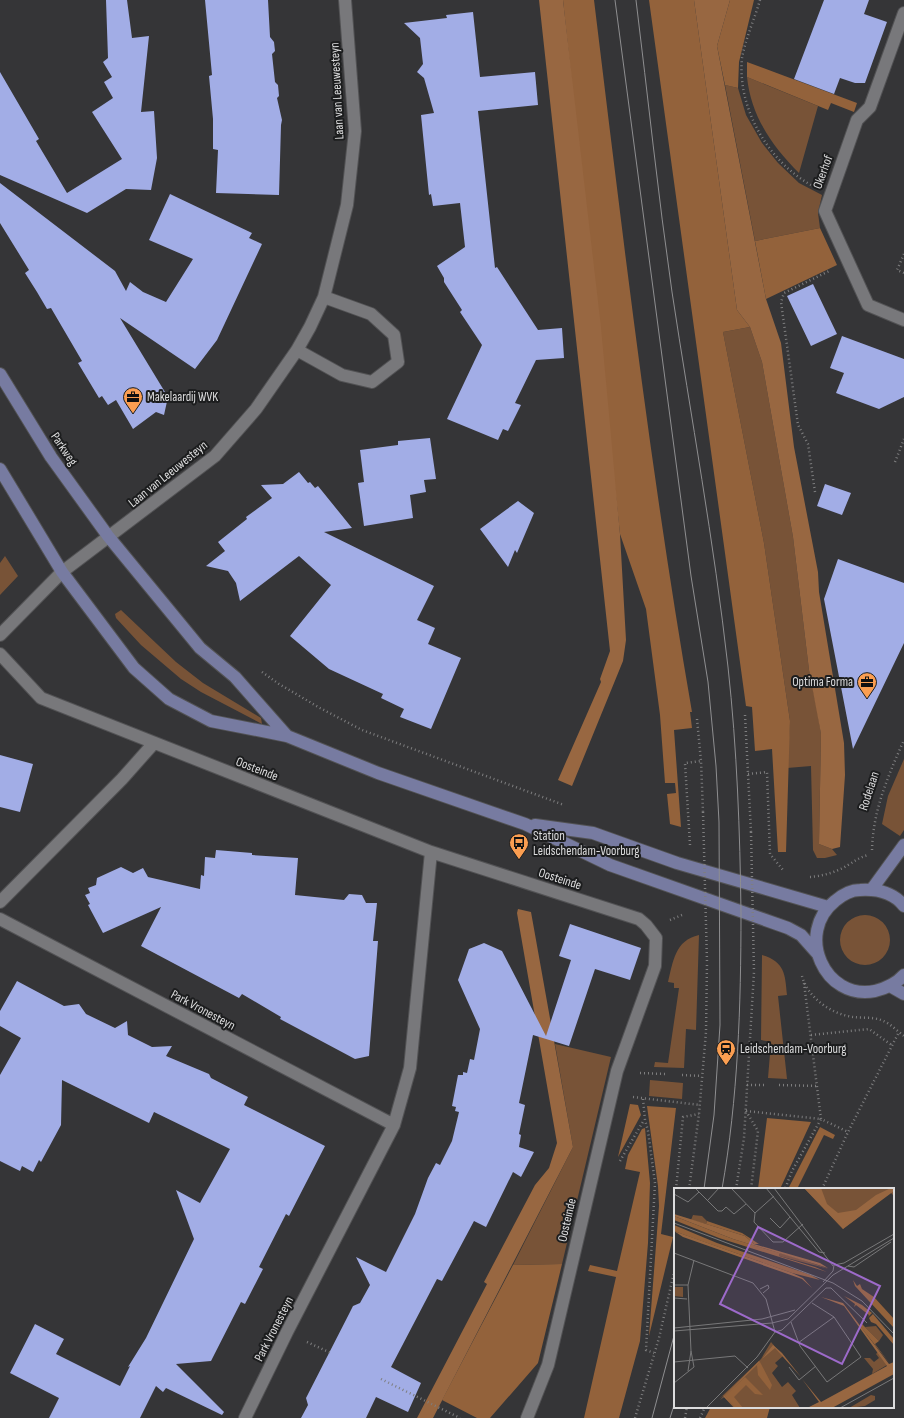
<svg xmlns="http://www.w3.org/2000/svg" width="904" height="1418" viewBox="0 0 904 1418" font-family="'Sofia Sans Condensed',sans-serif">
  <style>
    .green { fill: #785337 }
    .forest { fill: #93623b }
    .water { fill: #986741 }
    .building { fill: #a2ade6 }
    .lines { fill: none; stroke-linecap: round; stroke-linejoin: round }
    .street-casing { stroke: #525254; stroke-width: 14 }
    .secondary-casing { stroke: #525254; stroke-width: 14 }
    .path { stroke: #7e7e7f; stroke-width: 2.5; stroke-dasharray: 1 3; stroke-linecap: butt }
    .street { stroke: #78787b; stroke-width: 12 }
    .secondary { stroke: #777ba1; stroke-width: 12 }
    .tram { stroke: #8e8e90; stroke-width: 1 }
    .path-bridge { stroke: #7e7e7f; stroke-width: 2.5; stroke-dasharray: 1 3; stroke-linecap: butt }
    .labels { text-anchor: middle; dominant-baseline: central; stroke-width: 4; stroke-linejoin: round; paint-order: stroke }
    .street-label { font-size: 13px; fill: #dcdcdd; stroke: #1c1d1e }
    .poi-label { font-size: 13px; fill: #dcdcdd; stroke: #1c1d1e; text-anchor: start }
    .inset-road { fill: none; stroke: #787879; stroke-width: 1 }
    .view { fill: #9d6aca; fill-opacity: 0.15; stroke: #9d6aca; stroke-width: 2 }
    .inset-edge { fill: none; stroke: #dcdcdd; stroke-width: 2 }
  </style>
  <rect width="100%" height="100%" fill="#353537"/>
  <path class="green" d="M747,77L818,106L799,173C772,146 751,116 747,77Z
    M725,85L738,88L746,115L762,143L778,163L799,183L822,195L818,213L820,228L755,241Z
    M750,327L762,362L793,537L809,670L817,709L821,734L819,844L832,849L837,855L825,858H817L813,850L811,766L787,768L790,721L764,543L723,332Z
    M5,556L18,576L0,595V563Z
    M121,610L176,662L203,683L261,718L262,724L201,692L181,679L141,645L116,618L115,614Z
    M904,759V830L900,836L882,824L888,796Z
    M840 940a25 25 0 1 1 50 0a25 25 0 1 1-50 0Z
    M699,935L696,1030L686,1029L684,1068L654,1067L655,1062L668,1063L679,988H674V983L668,982C673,962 675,940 699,935Z
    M762,955C785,962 785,974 787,995L778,996L787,1079L768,1078L771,1042L761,1040Z
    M555,1044L611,1057L562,1264L513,1265L573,1147Z
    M650,1080L683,1083L682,1099L649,1096Z"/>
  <path class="forest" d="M563,0H594C623,238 651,476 692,712H690L692,728L674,730L681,827L670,824L667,794L676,793L675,783H665L660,715L646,609L620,534Z
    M649,0H694L737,310L750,327L723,332L764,543L790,721L786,852H778L772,749L755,751L752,707L746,706Z
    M730,0H754L739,62L738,88L725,85L717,46Z
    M747,62L857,103L854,112L831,103L828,110L747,77Z
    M820,228L837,265L766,299L755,241Z
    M630,1104L638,1105L641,1115L618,1157Z
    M647,1106L676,1108L661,1234L673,1237L649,1336L659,1206L658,1186Z
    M767,1118L811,1122L780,1189H758Z
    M820,1127L835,1135L833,1139L824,1135L797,1189H788Z
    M645,1128L650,1183L648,1243L640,1341L619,1418H584L616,1277L588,1271L590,1265L617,1271L640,1172L625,1169L628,1155L642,1129Z
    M562,1264L538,1363L490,1418H477L442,1400L513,1265Z
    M711,1407H770L767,1418H705Z"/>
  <path class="water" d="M539,0H563L601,327L620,534L626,640L623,661L572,786L558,780L601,682L600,679L610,651Z
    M694,0H730L717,46L766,299L781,343L794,447L818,572L819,592L844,743L845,775L840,847L832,849L819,844L821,734L809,670L793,537L762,362L750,327L737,310Z
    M518,909L531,912L573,1147L433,1418H417L487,1284L484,1282L535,1185L549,1168L557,1143L517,913Z"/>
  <path class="building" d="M106,0H127L132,38L149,36L141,112L154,111L157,158L151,190L126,189L87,213L0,175V72L39,139L36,141L67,193L122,159L92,112L113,98L104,82L112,77L103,62L108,58Z
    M205,0H268L270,37L274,42L275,51L272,54L275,82L278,85L279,96L277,98L282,120L281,125L279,195L216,193L218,150L213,149V119L209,76L212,75Z
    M824,0H869L864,14L887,22L865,83H855L840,78L834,94L794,79Z
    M473,12L480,77L535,72L538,105L478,111L495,268L497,267L538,330L562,328L564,358L536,360L515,403L521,405L508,431L503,429L498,440L447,419L482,345L460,312L462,310L444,282V278L437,266L465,247L460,203L433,206L431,194L429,195L421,115L434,113L424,78L417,72L423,64L420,38L404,23L447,18L446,15Z
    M0,183L115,271L126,291L130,282L143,292L166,302L193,259L149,240L170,194L252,233L249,238L262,244L217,340L195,369L120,318L168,397L164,415L156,412L133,429L116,400L108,405L102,396L99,398L78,363L82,361L51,308L47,309L37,292L25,273L29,270L0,223Z
    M813,284L837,334L811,346L787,296Z
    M842,336L904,359V397L879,409L836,393L844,373L830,368Z
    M430,438L436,479L424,480L426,492L410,495L413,518L364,526L358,483L364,482L360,450L398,445V441Z
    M299,472L308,483L310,482L315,488L318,486L352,528L324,532L434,586L417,620L435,628L428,644L461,658L431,729L400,717L404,709L381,698L383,694L329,669L290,636L331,585L299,556L240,601L236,583L228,571L206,566L225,551L218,542L247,519L246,517L272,498L261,485L283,484Z
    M825,484L851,493L842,515L817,506Z
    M518,501L534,513L517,553L515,550L508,567L480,529Z
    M838,559L904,583V643L853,749L824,599Z
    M0,755L33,764L20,812L0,807Z
    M216,850L252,853V855L298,858L295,895L344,900L349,894L362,895L366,903H377L373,941H378L369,1056L355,1059L280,1019L281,1017L242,994L239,998L141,946L161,907L103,933L88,905L90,904L85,895L90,893L88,888L96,885L97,878L121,867L133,873L143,868L148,877L200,889L201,875L204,876L205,857L215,858Z
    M570,924L641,948L630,980L595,969L569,1046L533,1035L519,1103L525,1105L519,1134L521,1135L519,1147L534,1152L521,1177L513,1172L486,1227L474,1221L442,1281L437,1279L391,1367L421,1383L408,1412L376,1397L366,1418H301L308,1405L306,1398L349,1314L353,1306L360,1303L370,1285L356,1257L386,1272L415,1214L428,1178L436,1163L440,1165L452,1141L459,1112L455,1111L456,1107L452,1106L458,1075H463V1072L467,1073L470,1059L474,1060L480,1029L458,980L469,949L484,943L502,951L546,1036L571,960L559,956Z
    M17,981L64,1006L79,1004L86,1014L115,1028L127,1021L128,1035L152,1047L172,1046L166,1056L209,1074L211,1078L248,1097L244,1105L325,1146L289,1216L286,1214L259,1267L263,1269L245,1304L241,1302L211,1361L176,1364L224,1412L222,1415L166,1388L163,1392L156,1386L140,1418H49L59,1398L10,1373L35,1324L64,1339L56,1354L120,1386L130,1366L128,1367L146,1338L194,1239L176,1190L200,1203L230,1149L154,1112L149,1123L62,1080L61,1125L41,1162L39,1160L33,1172L22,1166L20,1171L0,1161V1075L21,1038L0,1026V1011Z"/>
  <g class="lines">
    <g class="street-casing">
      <path id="street" d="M904,13L870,107L857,120L825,211L868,305L904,320
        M297,350L342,375L372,382L398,362L394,335L371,314L324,297
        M0,635L62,572L215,456L256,409L297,350L310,327L324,297L347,205L355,131L345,0
        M0,654L41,698L431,852L639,919L646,925L656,938L655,966L617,1071L548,1365L527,1418
        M0,902L122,779L154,743
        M0,919L394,1125
        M245,1418L287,1332L394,1125L410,1068L431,852"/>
    </g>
    <g class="secondary-casing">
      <path id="secondary" d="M0,374L51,457L108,536L200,648L235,677L287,736
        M0,469L62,572L134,668L169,699L211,721L287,736L378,773L525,824L610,865L788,928L801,935L817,953
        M535,825L593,833L677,863L828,907
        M872,889L904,845
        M904,906C893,892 876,889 860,890C851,890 842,895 835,901C795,933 824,1001 875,991C887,988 896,984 904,975
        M890,986L904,994"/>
    </g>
    <path class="path" d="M760,0C755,18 745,40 742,58C737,108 768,161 811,185
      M904,254L897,270L904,273
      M895,462L904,439
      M815,492L808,444L798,425L781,302L784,293L829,271
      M262,672L279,684L320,708L362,730L564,805
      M745,715L751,832
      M697,719L701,761L703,812
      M748,774L767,772L770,854L783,870
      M690,845L685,763L701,761
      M872,850C873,810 888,776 904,740
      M810,877C823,876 837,872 848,865C855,861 860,857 868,855
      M670,920L682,915
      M802,976C808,998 831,1014 853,1017C862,1018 873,1017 881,1020C890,1023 897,1031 904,1036
      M804,983L821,1119L848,1132L899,1032
      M811,1035L869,1029L893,1046
      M640,1073L665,1074
      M682,1075L702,1076
      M747,1085H765
      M779,1085L818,1086
      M633,1097L700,1105
      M643,1099L645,1120L648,1131L655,1183L646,1350L654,1353
      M746,1111L821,1119L792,1171L785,1189
      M746,1111L758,1131L751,1189
      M620,1161L644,1120
      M676,1189L683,1117L699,1114
      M689,1189L699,1114L706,1032L707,962
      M736,1189L744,1138L754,972
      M822,1189L848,1132
      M675,1199V1202
      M307,1342L331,1353
      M381,1379L460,1418
      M635,1418L659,1338L675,1268
      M685,1418L687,1407
      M700,1418L705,1407"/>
    <use href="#street" class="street"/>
    <use href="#secondary" class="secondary"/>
    <path class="tram" d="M615,0L691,576L708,682L716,766L719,822L720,1025L714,1115L704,1189
      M636,0C648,97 658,195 672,292C691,417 714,542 728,667C737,749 740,831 741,913C741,1006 738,1098 722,1189
      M652,1418L675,1332
      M670,1418L675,1402"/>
    <path class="path-bridge" d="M703,812L707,962
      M751,832L754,972"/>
  </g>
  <defs>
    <g id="office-pin" transform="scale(1)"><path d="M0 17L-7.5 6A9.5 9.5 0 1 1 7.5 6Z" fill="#fb9e51" stroke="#1c1d1e"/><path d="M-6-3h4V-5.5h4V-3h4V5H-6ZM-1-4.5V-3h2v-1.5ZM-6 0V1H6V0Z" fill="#111"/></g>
    <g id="bus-pin" transform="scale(1)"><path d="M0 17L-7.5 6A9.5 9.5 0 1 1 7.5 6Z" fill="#fb9e51" stroke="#1c1d1e"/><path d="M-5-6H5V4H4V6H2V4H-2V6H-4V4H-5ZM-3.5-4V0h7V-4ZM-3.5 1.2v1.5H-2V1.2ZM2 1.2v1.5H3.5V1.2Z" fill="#111"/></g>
    <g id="station-pin" transform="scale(1)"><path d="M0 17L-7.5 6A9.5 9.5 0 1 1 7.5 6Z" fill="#fb9e51" stroke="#1c1d1e"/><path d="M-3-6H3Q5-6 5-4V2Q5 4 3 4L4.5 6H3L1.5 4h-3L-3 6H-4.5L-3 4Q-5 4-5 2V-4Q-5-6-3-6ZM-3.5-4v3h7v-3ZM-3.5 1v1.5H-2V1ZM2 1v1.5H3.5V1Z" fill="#111"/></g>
  </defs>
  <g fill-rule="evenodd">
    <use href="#office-pin" x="133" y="397"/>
    <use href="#office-pin" x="867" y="682"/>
    <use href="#bus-pin" x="519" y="843"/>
    <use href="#station-pin" x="726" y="1049"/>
  </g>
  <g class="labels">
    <g class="street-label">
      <text transform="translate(337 91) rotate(-93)">Laan van Leeuwesteyn</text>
      <text transform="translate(823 172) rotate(-70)">Okerhof</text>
      <text transform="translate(64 449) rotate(56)">Parkweg</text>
      <text transform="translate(168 474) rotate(-39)">Laan van Leeuwesteyn</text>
      <text transform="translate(257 769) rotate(21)">Oosteinde</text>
      <text transform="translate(869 791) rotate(-72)">Rodelaan</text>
      <text transform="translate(560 879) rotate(18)">Oosteinde</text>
      <text transform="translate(203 1010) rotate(28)">Park Vronesteyn</text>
      <text transform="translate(567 1220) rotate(-77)">Oosteinde</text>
      <text transform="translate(274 1329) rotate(-63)">Park Vronesteyn</text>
    </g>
    <g class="poi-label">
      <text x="147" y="397">Makelaardij WVK</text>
      <text x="853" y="682" text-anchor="end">Optima Forma</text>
      <text x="533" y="836">Station<tspan x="533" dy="15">Leidschendam-Voorburg</tspan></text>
      <text x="740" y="1049">Leidschendam-Voorburg</text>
    </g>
  </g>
  <g transform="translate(674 1188)">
    <rect width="220" height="220" fill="#353537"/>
    <path d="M130,0H220V8L216,4L169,41ZM19,27L28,28L33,33L32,36L17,32ZM106,65L126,71L155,81L105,68ZM0,99H9V109L0,108ZM202,138L209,147L205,153L191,139ZM97,154L109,168L101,175L104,178L98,185L108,199L114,194L122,203L118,207L126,220H60L49,208L45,211L87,171ZM204,164L213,177L198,186L199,181L190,170H196L200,174L205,170L202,166ZM197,207L201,208V212L191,218L175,220Z" fill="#785337"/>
    <path d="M0,28L59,51L106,65L105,68L141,79L153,84L45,50L0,32ZM33,33L68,45L85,56H80L71,48L32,36ZM0,37L43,55L137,87L146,92L118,85L19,50L0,43ZM179,92L183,98L186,96L188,101L200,109L220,131V140L181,98ZM170,108L188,117L198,125L194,129L195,127L182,117L180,119L181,116ZM199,126L220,151V157L202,136L197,134L195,130ZM188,136L205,153L201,156L216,176L186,138ZM86,174L98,197L96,202L84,187L83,177ZM71,189L89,207L81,206L72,197L60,209L69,220H61L51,208Z" fill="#93623b"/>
    <path d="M130,0H147L153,16L164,25L182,22L202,7L217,0H220V3L169,41ZM0,26L71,48L80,56L146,75L154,80L59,51L0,28ZM0,43L118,85L129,90L138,100L128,91L9,49ZM147,109L169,115L215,176L220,174V186L158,220H133L145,214L128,191L147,214L213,178L170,118ZM99,157L108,165L127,189L101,160L88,171ZM85,173L86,174L51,208L61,220L50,209L46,212Z" fill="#986741"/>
    <path class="inset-road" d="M21,0L44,23H48L52,19L60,26L72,16M57,0L81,25L80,34L99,54H109L129,36M92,0L145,64L151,65M100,0L159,78M0,6L14,14L25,4M34,12L45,0M81,25L100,8M96,30L106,40L116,29M0,35L159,95L188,113L220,146M0,65L79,95L92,111L101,144M174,78L180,79L217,54M149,94L159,83L160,77L170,75L220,46M0,97H14M86,101L94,97L95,100L89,105M0,110L13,111M117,134L126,158L153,194L187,169L160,129L138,115M0,140L88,131L121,122M0,143L98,135L114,131L159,87L220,50M124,155L160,129M0,174L61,168L74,180M115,179L125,192L142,178M14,183L17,163L14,97L20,72M0,195L20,179L17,163M32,220L83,169L101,144L108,142L152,100H157L193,135M166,220L220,190"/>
    <path class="view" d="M84,39L206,98L168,176L46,116Z"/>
    <rect width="220" height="220" class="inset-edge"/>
  </g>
</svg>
